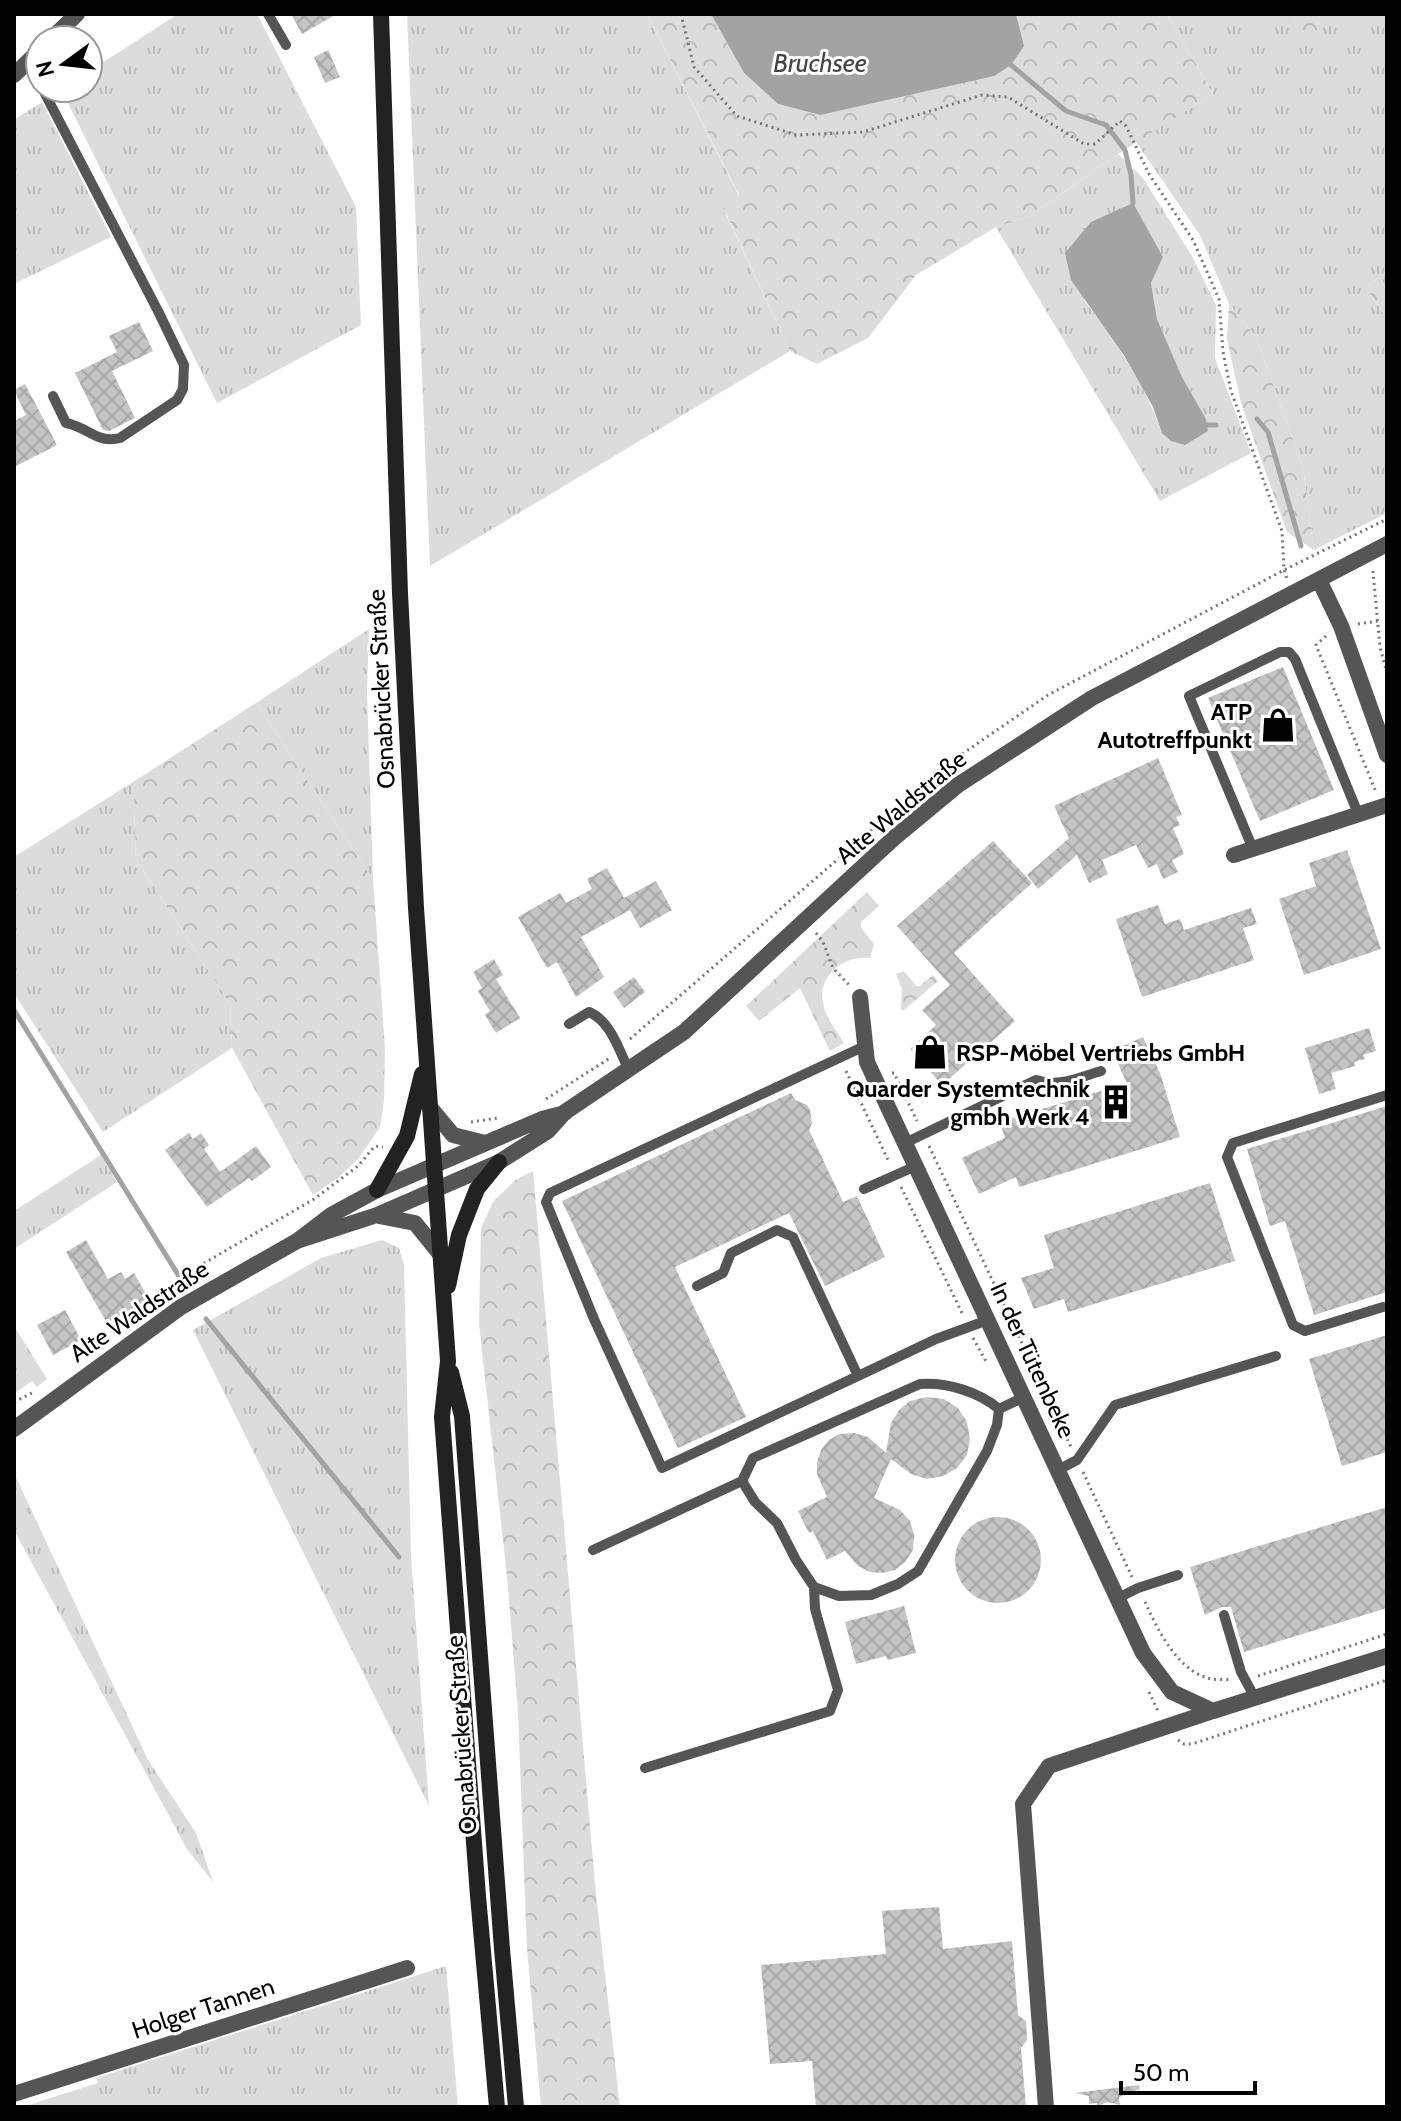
<svg xmlns="http://www.w3.org/2000/svg" width="1401" height="2121" viewBox="0 0 1401 2121" font-family="Cabin,sans-serif">
  <style>
    .grass { fill: url(#grass-tufts); fill-rule: evenodd }
    .forest { fill: url(#forest-crowns) }
    .water { fill: #a3a3a3 }
    .lines { fill: none; stroke-linecap: round; stroke-linejoin: round }
    .stream { stroke: #a3a3a3; stroke-width: 5 }
    .building { fill: url(#building-cross-hatch) }
    .path { stroke: #777; stroke-width: 3; stroke-dasharray: 2 4; stroke-linecap: butt }
    .service { stroke: #555; stroke-width: 10 }
    .minor { stroke: #555; stroke-width: 16 }
    .tertiary { stroke: #555; stroke-width: 16 }
    .secondary { stroke: #222; stroke-width: 16 }
    .labels { text-anchor: middle; dominant-baseline: central; stroke-width: 6; stroke-linejoin: round; paint-order: stroke }
    .street-label { font-size: 24px; fill: #000; stroke: #fff }
    .poi-label { font-size: 24px; font-weight: bold; fill: #000; stroke: #fff; text-anchor: end }
    .water-label { font-size: 26px; font-style: italic; fill: #444; stroke: #fff }
  </style>
  <defs>
    <pattern id="grass-tufts" width="24" height="20" patternUnits="userSpaceOnUse" patternTransform="scale(2)"><rect width="24" height="20" fill="#dcdcdc"/><path d="M3 7l-1-3M5 7V3M7 7l1-3M15 17l-1-3M17 17v-4M19 17l1-3" fill="none" stroke="#bbb"/></pattern>
    <pattern id="forest-crowns" width="20" height="18" patternUnits="userSpaceOnUse" patternTransform="scale(2)"><rect width="20" height="18" fill="#dcdcdc"/><path d="M2 6a3 3 0 1 1 6 0M12 15a3 3 0 1 1 6 0" fill="none" stroke="#bbb"/></pattern>
    <pattern id="building-cross-hatch" width="8" height="8" patternUnits="userSpaceOnUse" patternTransform="scale(2)"><rect width="8" height="8" fill="#c4c4c4"/><path d="M0 0l8 8M0 8l8-8" fill="none" stroke="#a7a7a7"/></pattern>
  </defs>
  <rect width="100%" height="100%" fill="#fff"/>
  <path class="grass" d="M178,14H257L356,207L361,325L217,403L61,89L88,88V72Z
    M407,14H647L739,196L724,210L790,351L430,566Z
    M1167,14H1291L1306,37L1341,14H1383L1387,20V270L1366,288L1387,318V513L1314,550L1303,467L1256,337L1229,304L1200,235L1136,142L1213,94Z
    M42,102L111,237L14,284V120Z
    M1118,154L1143,178L1192,256L1216,305L1215,358L1251,453L1160,501L996,227L1030,216ZM1133,204L1163,257L1151,283L1157,319L1182,377L1206,419L1208,431L1162,433C1145,383 1115,342 1084,300Z
    M369,629L367,692L373,879L256,703Z
    M133,782L136,859L230,1004L232,1048L103,1132L14,993V857Z
    M101,1155L117,1182L14,1249V1211Z
    M382,1240L399,1248L404,1265L411,1556L429,1806L193,1330L321,1258Z
    M14,1326L47,1379L37,1387L32,1381L14,1394Z
    M14,1473L148,1760L196,1833L213,1882L187,1849L14,1530Z
    M446,1966L458,2107H22L98,2083L96,2078Z"/>
  <path class="forest" d="M647,14H711L744,73L778,104L819,115L882,100L1024,46L1016,14H1167L1213,94L1118,154L1030,216L996,227L916,275L868,338L817,364L790,351L724,209L739,195Z
    M1291,14H1341L1306,38Z
    M1387,270V318L1366,288Z
    M1229,304L1256,337L1303,467L1314,550L1287,532L1241,403L1227,339Z
    M256,703L373,879L385,1048L384,1101L380,1127L359,1158L338,1178L313,1195L232,1048L230,1004L136,859L133,782Z
    M867,892L879,906L861,922V928L874,944L870,958C844,955 817,975 823,1003C826,1018 836,1030 844,1043L830,1051L800,988L759,1021L746,1006Z
    M904,971L916,986H920L933,975L938,981L903,1011L901,1009L902,989L896,974Z
    M533,1171L596,1895L620,2107H541L527,1949L518,1712L507,1576L479,1324L481,1228L493,1202L515,1180Z"/>
  <path class="water" d="M711,14H1016L1024,46L1011,65L994,76L820,115L778,104L744,73Z
    M1133,203L1163,257L1151,283L1157,319L1182,377L1206,419L1208,431L1185,445L1171,441L1162,433L1153,407L1125,357L1071,280L1065,253L1091,222Z"/>
  <g class="lines">
    <path class="stream" d="M1011,65L1066,111L1106,125L1125,150L1131,175L1133,203
      M1257,419L1268,432L1301,546
      M1207,425H1216
      M14,1010L182,1281
      M206,1319L399,1557"/>
  </g>
  <path class="building" d="M291,14H337L302,34Z
    M328,50L340,77L325,83L314,57Z
    M139,322L153,351L112,371L135,418L109,431L103,430L75,373L117,352L109,336Z
    M25,384L57,445L14,467V421L26,415L14,390Z
    M1283,667L1334,790L1260,821L1208,698Z
    M1158,758L1182,815L1176,817L1180,825L1173,828L1184,854L1172,860L1178,872L1163,879L1157,864L1148,868L1136,845L1102,860L1108,874L1089,883L1077,855L1038,889L1027,875L1069,838L1054,806Z
    M993,841L1032,883L954,953L1015,1021L942,1085L910,1049L936,1025L922,1010L950,985L897,926Z
    M1347,850L1381,949L1304,975L1279,899L1316,886L1309,863Z
    M607,868L624,898L656,881L672,910L640,928L630,910L581,937L604,977L576,997L557,962L547,968L518,917L560,893L566,903L592,889L587,879Z
    M1158,905L1165,924L1180,919L1184,930L1251,908L1257,924L1243,928L1254,960L1142,997L1116,919Z
    M494,959L503,975L496,979L520,1018L496,1033L485,1015L490,1011L478,991L482,988L473,972Z
    M634,977L645,992L624,1008L613,992Z
    M1369,1028L1376,1051L1363,1055L1365,1059L1354,1062L1355,1066L1331,1073L1336,1089L1319,1094L1305,1048Z
    M1143,1037L1160,1073L1180,1137L1019,1187L1016,1177L979,1194L962,1158L1005,1138L1000,1122L1127,1083L1112,1051Z
    M791,1093L795,1100L807,1105L810,1110L812,1123L809,1130L843,1202L857,1196L885,1257L825,1286L789,1213L675,1267L746,1417L678,1448L562,1201Z
    M1387,1106V1292L1314,1315L1285,1221L1270,1226L1247,1149Z
    M189,1133L193,1139L201,1133L209,1145L204,1149L220,1172L256,1146L271,1167L252,1181L249,1178L207,1207L165,1150Z
    M1210,1183L1235,1261L1068,1312L1064,1299L1034,1309L1021,1278L1054,1268L1044,1235Z
    M86,1240L108,1279L121,1272L125,1279L134,1273L149,1299L107,1323L66,1252Z
    M65,1310L81,1340L53,1355L37,1325Z
    M1387,1335V1452L1342,1466L1309,1359Z
    M927,1397L944,1399L958,1408L967,1422L970,1439L967,1455L957,1468L943,1476L927,1479L911,1474L891,1459L874,1498L900,1510L910,1521L914,1535L913,1550L905,1562L895,1570L882,1573L870,1572L858,1566L845,1551L827,1560L813,1531L809,1533L798,1511L827,1497L817,1474V1462L821,1450L829,1440L840,1434L854,1433L868,1437L886,1453L891,1423L899,1410L910,1401Z
    M1387,1507V1608L1244,1652L1231,1607H1222L1205,1615L1190,1567Z
    M955 1560a43 43 0 1 1 86 0a43 43 0 1 1-86 0Z
    M904,1606L916,1653L888,1660L886,1656L856,1664L845,1622Z
    M939,1907L943,1949L1012,1941L1018,2015L1026,2021L1027,2040L1021,2048L1026,2107H816L812,2061L770,2064L761,1965L886,1954L882,1911Z
    M1139,2085L1140,2089L1119,2097L1120,2105L1108,2102L1097,2106V2103L1089,2104V2096L1075,2093Z"/>
  <g class="lines">
    <path class="path" d="M681,14L694,67L737,116L796,135L863,132L982,95L1008,97L1084,144H1095L1120,121L1126,126L1149,174L1193,240L1219,299L1223,352L1231,391L1282,531L1284,570L1287,579
      M1373,571L1380,647L1387,674
      M1358,624L1378,621
      M1326,636L1316,645L1376,792
      M816,933L823,942L833,968L850,986
      M630,1039L949,763L1048,695L1284,570L1387,519
      M846,1071L889,1162
      M892,1073H894L917,1121
      M546,1099L610,1058
      M471,1122L498,1118
      M929,1146L1071,1447
      M901,1187L962,1313
      M189,1282L201,1265L314,1199L358,1166L375,1146L383,1147
      M973,1338L987,1363
      M14,1402L34,1392
      M1083,1472L1132,1577
      M1145,1602C1158,1630 1177,1671 1211,1679C1217,1680 1225,1679 1231,1680
      M1258,1676L1387,1634
      M1149,1692L1158,1711
      M1178,1740L1184,1744H1192L1387,1680"/>
    <path class="service" d="M268,14L286,45
      M28,62L40,85
      M42,88L158,311L184,365L183,389L177,400L120,438C97,444 88,427 66,423L53,396
      M1253,849L1189,696L1280,652H1289L1295,659L1359,816
      M569,1024L589,1012C611,1021 619,1051 629,1070
      M905,1143L1036,1080C1058,1088 1080,1077 1101,1071
      M864,1189L916,1166
      M697,1286L723,1273L731,1253L777,1230L793,1237L858,1376L936,1339L988,1320
      M1383,1307L1305,1331L1293,1325L1227,1157L1233,1143L1387,1095
      M858,1376L662,1468L594,1319L546,1202L550,1193L867,1045
      M999,1409L997,1425L987,1451L918,1571L898,1584L871,1595L839,1596L814,1587L796,1560L777,1523L755,1502L742,1481L753,1458L920,1384C947,1382 979,1392 999,1409L1024,1397
      M1058,1470L1077,1460L1115,1405L1276,1356
      M593,1550L742,1481
      M1118,1598L1138,1588L1178,1575
      M1224,1615L1241,1672L1255,1698
      M645,1768L830,1711L838,1690L815,1609L814,1587"/>
    <path class="minor" d="M50,40L77,14
      M14,75L40,50
      M1319,580L1341,626L1387,755
      M1234,855L1387,805
      M860,997L867,1062L1143,1653L1172,1692L1213,1711L1387,1656
      M14,2094L407,1968
      M1046,2107L1023,1804L1049,1766L1213,1711"/>
    <path class="tertiary" d="M429,1106L453,1135L485,1143
      M379,1216L415,1223L440,1254
      M297,1241L377,1215L499,1162L548,1131L565,1112L684,1032L894,838L958,785L1092,698L1387,544
      M14,1429L181,1307L297,1241L331,1215L377,1190L542,1119L565,1113"/>
    <path class="secondary" d="M381,14L400,593L416,908L448,1361L442,1417L478,1896L497,2107
      M377,1190L407,1136L422,1074
      M448,1286L459,1235L477,1189L499,1162
      M451,1372L462,1416L502,1949L516,2107"/>
  </g>
  <defs>
    <g id="shop-bare" transform="scale(2.76)"><path d="M-5-2.5h2.3a2.7 3.5 0 0 1 5.4 0H5L5.5 6h-11ZM-1.5-2.5h3a1.5 2.3 0 0 0-3 0Z" fill="#000" stroke="#fff" stroke-width="2.5" paint-order="stroke"/></g>
    <g id="building-bare" transform="scale(2.76)"><path d="M-4-6H4V6H1V3H-1V6H-4ZM-2.5-4.3h1.7v1.8h-1.7ZM.8-4.3h1.7v1.8H.8ZM-2.5-1h1.7V.8h-1.7ZM.8-1h1.7V.8H.8Z" fill="#000" stroke="#fff" stroke-width="2.5" paint-order="stroke"/></g>
  </defs>
  <g fill-rule="evenodd">
    <use href="#shop-bare" x="1278" y="725"/>
    <use href="#shop-bare" x="930" y="1052"/>
    <use href="#building-bare" x="1116" y="1102"/>
  </g>
  <g class="labels">
    <g class="street-label">
      <text transform="translate(381 689) rotate(-93)">Osnabrücker Straße</text>
      <text transform="translate(901 807) rotate(-40)">Alte Waldstraße</text>
      <text transform="translate(139 1311) rotate(-34)">Alte Waldstraße</text>
      <text transform="translate(1033 1360) rotate(65)">In der Tütenbeke</text>
      <text transform="translate(461 1735) rotate(-94)">Osnabrücker Straße</text>
      <text transform="translate(203 2008) rotate(-18)">Holger Tannen</text>
    </g>
    <g class="poi-label">
      <text x="1252" y="711">ATP<tspan x="1252" dy="28">Autotreffpunkt</tspan></text>
      <text x="956" y="1052" text-anchor="start">RSP-Möbel Vertriebs GmbH</text>
      <text x="1090" y="1088">Quarder Systemtechnik<tspan x="1090" dy="28">gmbh Werk 4</tspan></text>
    </g>
    <g class="water-label">
      <text x="820" y="63">Bruchsee</text>
    </g>
  </g>
  <rect width="1401" height="2121" fill="none" stroke="#000000" stroke-width="32"/>
  <g transform="translate(64 64) rotate(255)"><circle r="38" fill="#ffffff" stroke="#999999" stroke-width="2"/>
  <path d="M0-6L14 30L0 20L-14 30Z" fill="#000000"/>
  <text y="-12" font-size="22" font-weight="bold" text-anchor="middle" fill="#000000">N</text>
  </g>
  <path d="M1121 2081v12h134v-12" fill="none" stroke="#000000" stroke-width="4"/>
  <text x="1133" y="2081" font-size="24" fill="#000000" stroke="#ffffff" stroke-width="6" paint-order="stroke">50 m</text>
</svg>
